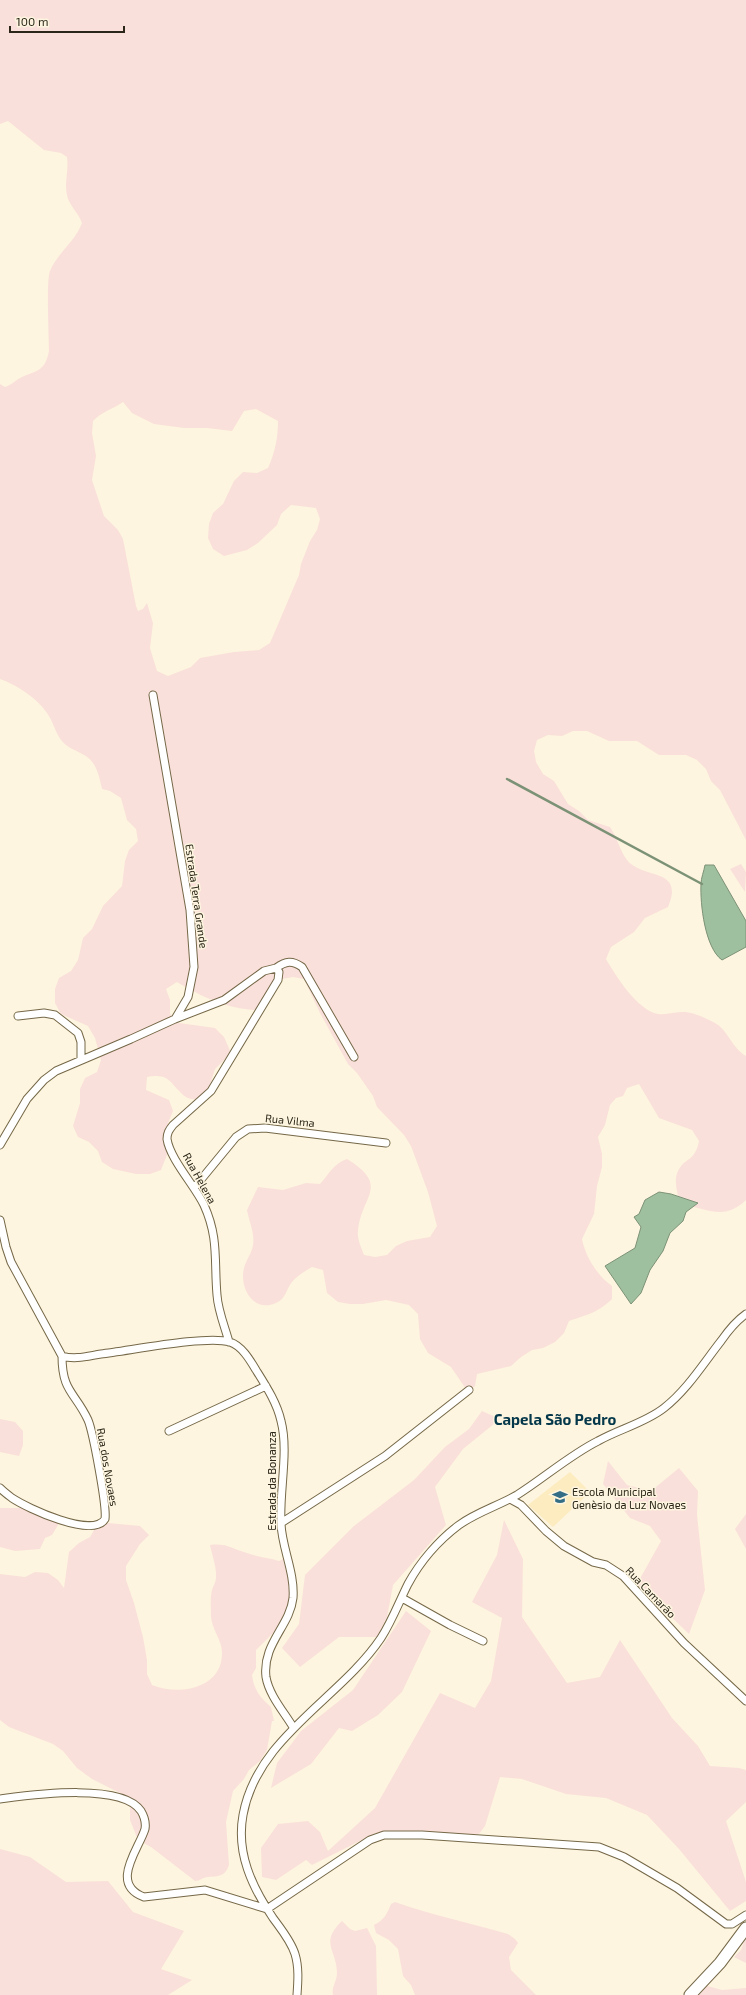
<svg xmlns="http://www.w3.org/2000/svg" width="746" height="1995" viewBox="0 0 746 1995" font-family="'Exo 2',sans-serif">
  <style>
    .built { fill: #fdecc0 }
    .green { fill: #fae0da; fill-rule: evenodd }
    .water { fill: #9fc09f; stroke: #7c9276 }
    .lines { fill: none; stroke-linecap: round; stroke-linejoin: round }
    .stream { stroke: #7c9276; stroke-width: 2.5 }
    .street-casing { stroke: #756848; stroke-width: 9 }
    .secondary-casing { stroke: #756848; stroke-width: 13 }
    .street { stroke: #fff; stroke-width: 7 }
    .secondary { stroke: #fff; stroke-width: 11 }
    .labels { text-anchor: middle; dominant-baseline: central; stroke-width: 3; stroke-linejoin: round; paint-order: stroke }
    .street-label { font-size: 11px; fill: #2b2618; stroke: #fdf5df }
    .poi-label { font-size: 11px; fill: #2b2618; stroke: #fdf5df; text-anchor: start }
    .district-label { font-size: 15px; font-weight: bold; fill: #04374a; stroke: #fdf5df }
  </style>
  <rect width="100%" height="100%" fill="#fdf5df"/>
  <path class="built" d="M570,1472L590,1492L553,1527L528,1505Z"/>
  <path class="green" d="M0,0H746V840L720,790L711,781L706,769L697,760L686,755H659L637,741H609L587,731H573L562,736L548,735L537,740L534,751L536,762L543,774L554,781L568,804L579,811L588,820L610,827C617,837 620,851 627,860C643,880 685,867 668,907L645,918L634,932L611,947L606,959C616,976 637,1010 658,1014C667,1015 675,1012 683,1012C693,1012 706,1018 715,1023C728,1030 732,1048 746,1056V1200C722,1223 705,1206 680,1205C678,1194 673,1181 678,1171C685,1157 695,1162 699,1141L692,1130L659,1118L639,1084L627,1088L623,1096L616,1098L610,1105L605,1125L598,1137L602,1154V1167L597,1186L594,1214L582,1239C586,1258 597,1275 612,1286V1299C596,1314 588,1314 569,1321L564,1333L555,1342L543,1348L532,1350L521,1357L511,1366L477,1374L475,1386L468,1392L451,1367L428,1353L420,1339L418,1314L409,1305L386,1300L363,1304H350L338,1302L327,1293L323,1270L312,1267C304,1272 298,1275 292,1282C286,1289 286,1299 276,1303C253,1313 239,1288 244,1268C246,1260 252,1253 253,1245C255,1233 249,1222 247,1210L258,1187L283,1190L306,1183L320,1184C330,1173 333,1164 347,1159C391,1186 361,1196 358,1231C357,1239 361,1247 364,1255L375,1257L387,1255L396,1246L407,1241L430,1237L437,1226L428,1192L411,1146L404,1135L377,1107L373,1096L357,1073L348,1064L320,1013L304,979L293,977L282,979L259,1010C229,1010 202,997 177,982L166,989L170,1000V1014L179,1023L215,1028L224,1037L231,1053L215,1069L208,1091L198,1100C194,1099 189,1099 186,1097C170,1085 171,1072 147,1077L146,1090L169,1100L173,1111L168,1123L170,1147L161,1170L150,1174H136L113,1169L102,1162L98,1151L89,1142L78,1137L73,1126L80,1103V1089L85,1078L97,1072L101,1060L95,1038L88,1026L61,1014L55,1003V989L59,978L71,971L78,960L83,938L92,929L103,906L122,886L125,861L129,850L138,841L136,829L127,820L121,798L110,791L102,789C100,780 98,770 93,763C86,752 69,751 61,740C55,732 53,721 47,713C37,698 17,685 0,679V384L5,387C12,385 15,380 22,377C38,370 45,371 49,351C49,336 46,281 50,271C58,252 75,242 82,223C79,213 69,206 67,195C64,183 69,170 67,157L61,153L44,150L8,121L0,124ZM123,402L132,413L154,424L184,428H207L232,431L244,411L256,409L278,421C278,437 275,453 268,468L257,473L243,472L234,481L223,504L213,513L209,524L208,538L213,549L224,556L247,550L258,543L277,525L281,514L291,505L316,508L320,519L317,530L310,541L301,564L299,575L270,643L259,650L234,652L200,658L191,667L168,676L157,671L150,648L153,623L147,603L143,609L138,611L136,606L123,539L118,530L104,516L92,480L96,456L92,433L93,421C101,412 113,409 123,402Z
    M741,864L746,872L745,892L730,869Z
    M482,1411L500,1419L463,1449L435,1487L446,1525L393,1585L387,1617L377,1637H339L300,1667L282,1648L299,1624L305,1575L354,1526L414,1480L445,1447L469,1429Z
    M0,1419L15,1422L23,1431V1445L19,1456L0,1452Z
    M608,1461L627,1485L651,1491L679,1468L698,1491L697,1515L705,1590L689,1634L637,1584L661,1541L650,1526L630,1518L603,1484Z
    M29,1506L52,1513H56L58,1525L52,1535L45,1538L40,1549L15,1551L0,1547V1508H18Z
    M746,1514V1549L735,1529Z
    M504,1520L523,1559L522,1617L567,1683L600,1677L620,1640L672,1718L698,1746L710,1766L739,1768L746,1770V1802L726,1821L746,1882V1901L730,1911L679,1849L647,1815L606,1798L566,1794L522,1779L500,1777L485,1826L479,1834L376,1833L312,1865L306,1860L276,1880L262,1877L261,1848L278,1824L308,1821L320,1832L328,1851L375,1808L440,1693L475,1708L491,1681L502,1618L472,1602L497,1555Z
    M108,1523L140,1526L149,1535L140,1544L126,1566V1580L134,1603L143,1637L147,1660V1674L152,1685C178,1696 223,1689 222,1652C222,1641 212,1629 211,1617C211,1609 210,1597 212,1590C213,1586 216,1582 216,1578C217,1568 212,1555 210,1545C227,1543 232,1549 247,1553C257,1557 268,1558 279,1561L283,1559L290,1585V1612L281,1621L274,1632L256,1650V1668L252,1675C254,1690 260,1697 271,1707L274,1721H272L267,1750L260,1761L249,1770L244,1779L233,1791L226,1822L229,1865C225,1877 218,1876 208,1877C203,1877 200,1881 195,1881L151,1847L138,1840L130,1820V1807L124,1795L92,1779L77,1768L63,1751L53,1744L9,1727L0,1720V1574L25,1577L35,1572L48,1573L58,1580L64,1588L69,1552L79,1543L90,1537L97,1525Z
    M406,1611L431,1631L402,1692L378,1715L352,1731L339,1728L311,1764L271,1788L277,1763L301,1731L353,1690Z
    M0,1849L30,1857L66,1882L108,1881L133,1912L184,1931L161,1969L192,1980L168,1995H0Z
    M395,1902C432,1915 470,1923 508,1934L515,1939L518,1943L509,1957L511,1970L536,1995H415L411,1985L403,1976L398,1949L389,1940L376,1933L374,1925C384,1920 387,1914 391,1904Z
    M342,1921L350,1929L355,1931L367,1928L376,1946L377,1995H333C331,1988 337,1981 337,1973C337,1950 319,1943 342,1921Z
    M746,1936V1963L734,1957L741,1950Z
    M704,1985L722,1990L746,1988V1995H694Z"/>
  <path class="water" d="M705,865H714L746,921V947L722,960C705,948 700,904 701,884C701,878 704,871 705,865Z
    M659,1192L671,1194L698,1203L686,1212L683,1221L670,1233L663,1251L650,1270L641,1293L631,1304L605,1266L635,1248L641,1227L634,1217L639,1214L645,1200Z"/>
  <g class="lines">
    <path class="stream" d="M507,779L702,884"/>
    <g class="street-casing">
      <path id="street" d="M276,968C286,961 292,960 302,967L354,1057
        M18,1016L44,1013L55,1015L78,1033L81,1042V1060
        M175,1019L224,1000L264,971L276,968L279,972L278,980L211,1091L173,1125C169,1130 167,1133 167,1139C170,1159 195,1186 204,1205C219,1238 214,1261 217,1295C218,1311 225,1327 229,1342
        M0,1145L27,1099L44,1080L56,1071L131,1039L175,1019L188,997L194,967L190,910L153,695
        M194,1188L236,1137L248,1129L265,1128L386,1143
        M0,1220L6,1247L11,1262L62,1356C75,1360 88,1356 101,1354C129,1351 206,1335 230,1342C242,1346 250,1360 256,1370C266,1386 277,1403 281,1421C289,1451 279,1492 281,1524C282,1548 295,1573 293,1598C290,1626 262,1644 266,1677C269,1695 284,1712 293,1727
        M169,1431L266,1386
        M0,1488C4,1492 8,1495 12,1498C27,1508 93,1539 105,1519C107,1506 93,1432 88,1420C75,1392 62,1392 62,1356
        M510,1499L521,1505L546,1531L564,1546L593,1562L606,1565L623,1576L684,1643L746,1701
        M281,1523L385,1456L469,1390
        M402,1598L450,1625L483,1641
        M0,1799C31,1795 122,1782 141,1811C144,1816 146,1823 145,1829C139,1849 109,1884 144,1897L205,1890L267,1909L370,1840L384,1835H422L599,1847L624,1857L677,1888L726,1924H732L746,1915
        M297,1995C298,1981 299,1967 295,1954C291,1941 281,1929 273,1918C252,1887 236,1853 243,1815C257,1737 340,1699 381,1638C392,1621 399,1602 408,1584C420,1562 439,1540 459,1525C477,1512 498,1506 517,1495C544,1478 570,1455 598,1441C619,1429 645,1423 664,1408C687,1390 703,1364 721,1341C728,1331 736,1321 746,1314"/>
    </g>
    <g class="secondary-casing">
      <path id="secondary" d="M690,1995L720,1963L746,1928"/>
    </g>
    <use href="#street" class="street"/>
    <use href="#secondary" class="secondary"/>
  </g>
  <defs>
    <g id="school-bare" transform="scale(1.2)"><path d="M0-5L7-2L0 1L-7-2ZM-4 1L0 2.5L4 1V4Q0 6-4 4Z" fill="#346d86" stroke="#fdf5df" stroke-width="2.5" paint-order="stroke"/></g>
  </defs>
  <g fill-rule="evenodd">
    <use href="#school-bare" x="560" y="1497"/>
  </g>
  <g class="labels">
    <g class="street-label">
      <text transform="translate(197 896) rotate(82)">Estrada Terra Grande</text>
      <text transform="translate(290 1120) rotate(6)">Rua Vilma</text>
      <text transform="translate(200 1178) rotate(61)">Rua Helena</text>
      <text transform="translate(108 1467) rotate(80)">Rua dos Novaes</text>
      <text transform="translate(271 1481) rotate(-90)">Estrada da Bonanza</text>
      <text transform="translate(651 1592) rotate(46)">Rua Camarão</text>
    </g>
    <g class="poi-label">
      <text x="572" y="1491">Escola Municipal<tspan x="572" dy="13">Genèsio da Luz Novaes</tspan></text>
    </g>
    <g class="district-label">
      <text x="555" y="1419">Capela São Pedro</text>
    </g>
  </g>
  <path d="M10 26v6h114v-6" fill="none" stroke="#2b2618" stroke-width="2"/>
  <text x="16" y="26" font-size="12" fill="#2b2618" stroke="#fdf5df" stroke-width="3" paint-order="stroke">100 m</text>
</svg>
